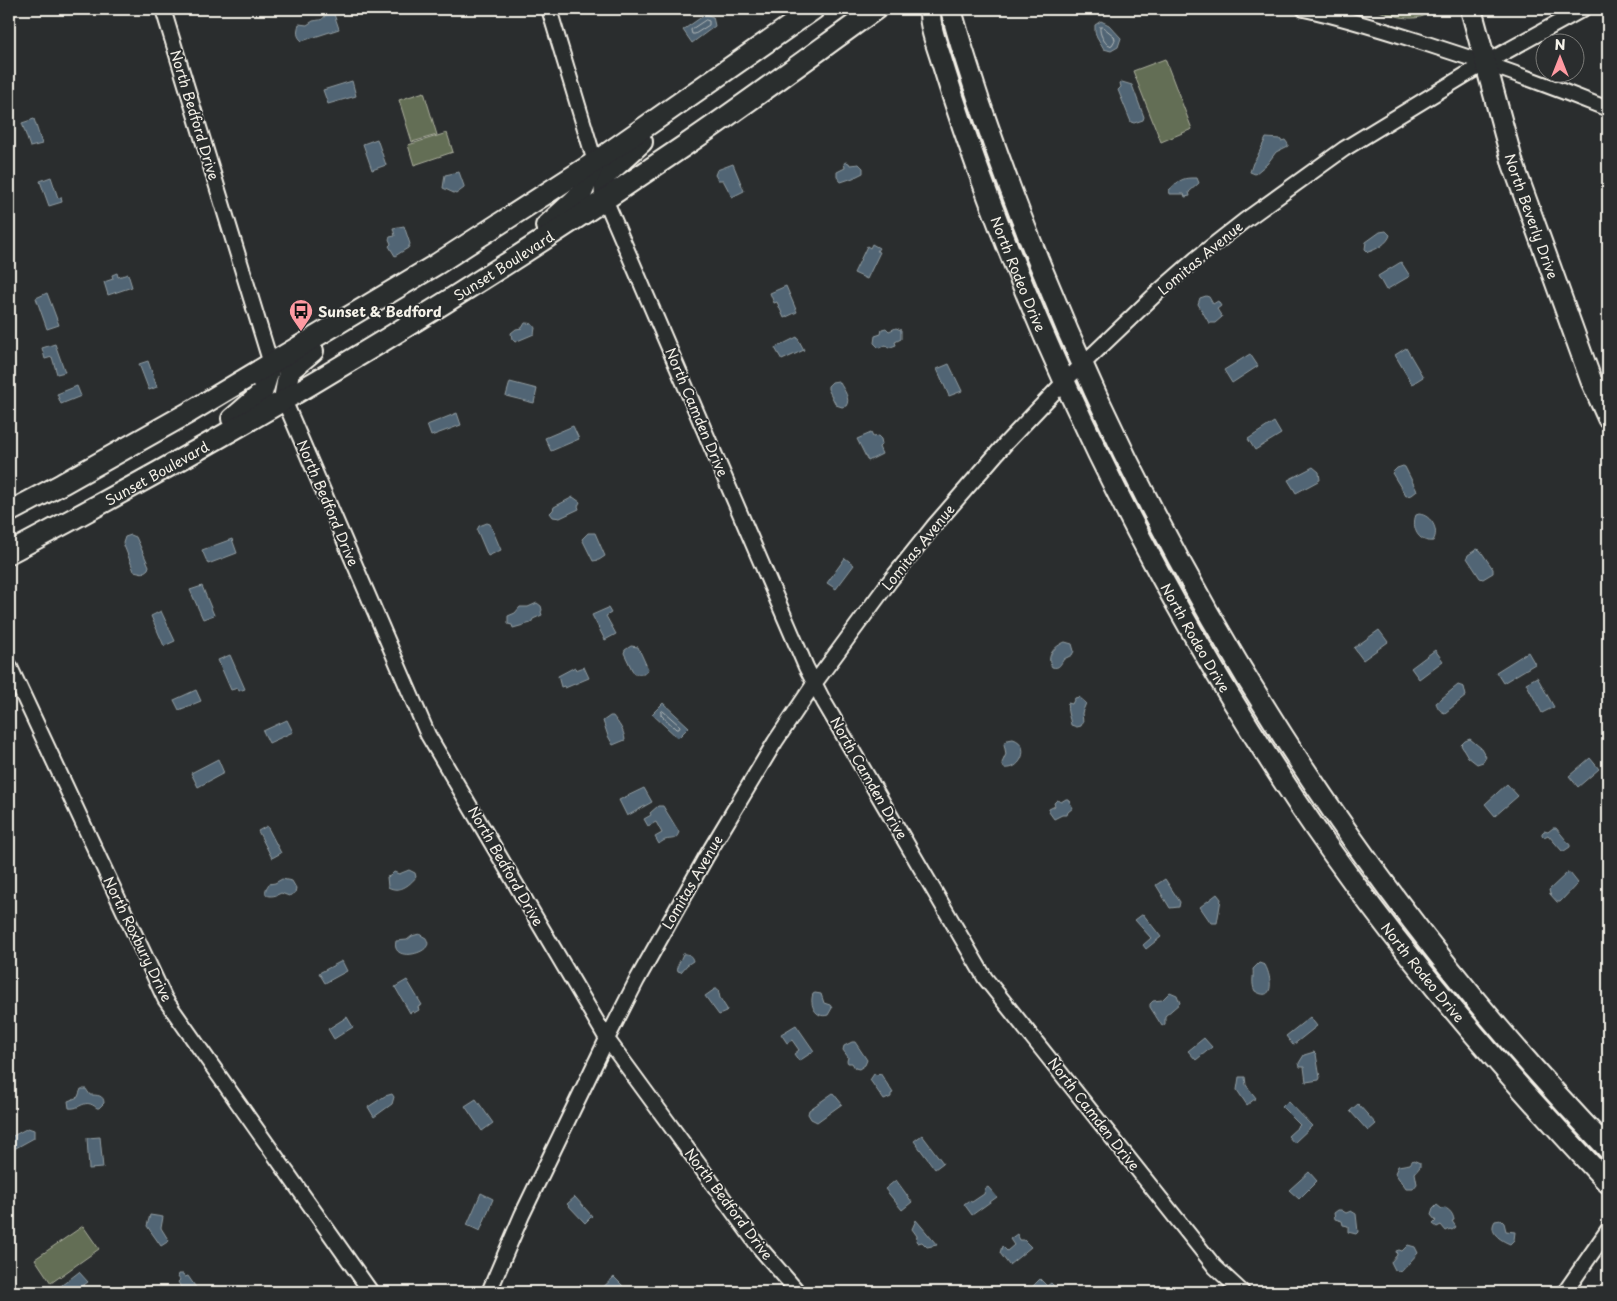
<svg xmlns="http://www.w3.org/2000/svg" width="1617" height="1301" viewBox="0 0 1617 1301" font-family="'Playpen Sans',sans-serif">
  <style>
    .green { fill: #646e54; stroke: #acb09e }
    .water { fill: #516574; stroke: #929da2 }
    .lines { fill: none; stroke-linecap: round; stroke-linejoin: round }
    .shore { stroke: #b3b9ba; stroke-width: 1 }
    .street-casing { stroke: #f4f1e8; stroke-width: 18 }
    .secondary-casing { stroke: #f4f1e8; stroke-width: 24 }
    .street { stroke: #2a2d2e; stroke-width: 14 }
    .secondary { stroke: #2a2d2e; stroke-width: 20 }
    .labels { text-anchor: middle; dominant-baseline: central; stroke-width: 4; stroke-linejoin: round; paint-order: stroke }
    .street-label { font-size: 14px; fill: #f4f1e8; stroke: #2a2d2e }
    .poi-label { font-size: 14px; font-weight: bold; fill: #f4f1e8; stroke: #2a2d2e; text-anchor: start }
  </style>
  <rect width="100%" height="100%" fill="#2a2d2e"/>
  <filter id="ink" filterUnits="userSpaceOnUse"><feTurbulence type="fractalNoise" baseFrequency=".02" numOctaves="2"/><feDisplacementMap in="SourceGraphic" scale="10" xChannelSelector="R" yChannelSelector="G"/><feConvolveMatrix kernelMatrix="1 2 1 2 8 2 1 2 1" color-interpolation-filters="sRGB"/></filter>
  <g filter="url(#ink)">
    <path class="green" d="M1372,9H1435C1416,26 1394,15 1372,9Z
      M1165,59L1192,129L1161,142L1133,71Z
      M424,92L437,135L412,142L399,100Z
      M447,133L453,152L414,165L408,145Z
      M83,1226L99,1249L51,1283L35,1259Z"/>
    <path class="water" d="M329,10L333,11L339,29L302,41C296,36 297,31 299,24L307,25L313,21C325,19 321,21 329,10Z
      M706,14L713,17L715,26L692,43L683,30Z
      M1101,21L1109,25L1121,38L1118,47L1111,51L1104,49L1097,37L1095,32V25Z
      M352,81L356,96L328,104L323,90Z
      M1122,82L1132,85L1144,117L1143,120L1134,123L1131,122L1118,90L1121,87L1120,83Z
      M34,119L42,144L30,147L22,123Z
      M1266,138L1280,139L1281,141L1285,140L1288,144V146L1276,152L1267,164L1255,174L1250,172L1253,163L1257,157Z
      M377,139L386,165L372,170L363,144Z
      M846,162L849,163L850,165L859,164L863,168V173L853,178L841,182L837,177V172L845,168L844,163Z
      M733,164L744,191L732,197L723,180H718L715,175L717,170Z
      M459,172L464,186V188L456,194L443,188L445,175Z
      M51,177L58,198L61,197L62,202L49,206L40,181Z
      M1191,178H1197L1199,183L1189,192L1190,196L1185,197L1184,194H1170L1169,190C1176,184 1180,178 1191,178Z
      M404,226L410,244L408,248L395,256L389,246L391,244L389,239L390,237L395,236L393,228Z
      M1386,231L1390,235C1388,243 1376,250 1368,252L1365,249L1366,242L1380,232Z
      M872,244L879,248L877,251L880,252L867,279L854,273L867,246L870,248Z
      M1401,262L1410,276L1386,290L1378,276Z
      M117,273L118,277L128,274L132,287L108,295L104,282L113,279L112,275Z
      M786,286L797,312L784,318L777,302L774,303L770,293Z
      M47,293L59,325L47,329L36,298Z
      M1206,296L1209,297L1213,304L1218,301L1221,306L1217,309L1222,317L1215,323H1209L1198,304L1200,298Z
      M525,323C530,323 533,324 535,328L534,334L515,342L512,339L511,333L516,329L522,328Z
      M886,328L889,331L896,328L901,330V339L895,342L896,345L888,348L886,345L879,348L874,343L875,336L881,334L882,329Z
      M797,337L804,350L782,360L775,348Z
      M55,344L65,372L57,374L52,357L45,359L42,348Z
      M1406,348L1423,377L1412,384L1395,355Z
      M1250,354L1258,366L1232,383L1224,370Z
      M148,361L157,387L149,390L139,364Z
      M949,364L962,391L949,396L937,369Z
      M838,381L840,383C844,390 851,399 846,406L842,407L836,405L828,389V386L832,382Z
      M510,382L537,389L534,403L506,396Z
      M77,386L81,396L61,404L57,394Z
      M457,413L461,425L431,436L427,425Z
      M1274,422L1281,434L1255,450L1248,439Z
      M573,426L579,439L551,451L545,438Z
      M871,433L873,437L878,436L881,439L882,444L879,447L882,454L868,461L857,439Z
      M1403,466L1405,467L1417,491L1412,495L1406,496L1392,473L1397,468Z
      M1313,467L1319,472L1320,480L1296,493L1288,480Z
      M573,497L580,502L578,506L579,509L560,518L553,517L550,513L553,510L554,507Z
      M1419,514C1431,515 1440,530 1433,541C1418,543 1411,527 1416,515Z
      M487,523L490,524L501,550L488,556L477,530L479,526Z
      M588,533H595L605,556L599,560L593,561L582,539Z
      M131,535L136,537L149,566L148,569L143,573L134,571L123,543L125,537Z
      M232,539L237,553L208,564L202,550Z
      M1477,549L1480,550L1493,569V573L1483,579L1480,578L1467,558L1468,555Z
      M845,558L854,565L836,589L827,583Z
      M202,586L214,615L203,619L190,590Z
      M537,603L541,606L542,610L541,612L542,615L533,619L531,623L513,628L512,625L508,624V616L515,613L520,607H528Z
      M608,608L611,613L606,616L616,634L605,640L592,615Z
      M161,611L175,641L164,646L151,616Z
      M1379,630L1388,642L1363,660L1354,648Z
      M1065,642L1072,644L1074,651L1072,655L1064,659C1060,664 1060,669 1052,667C1045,656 1055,646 1065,642Z
      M631,646L638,647L648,669L644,674H634L624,653L625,650Z
      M1435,650L1443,661L1419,679L1411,668Z
      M1528,652L1535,664L1503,683L1496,672Z
      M230,655L245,689L239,691L238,688L231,690L218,660Z
      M575,667L576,670L584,667L589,678L565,688L564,686L561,687L558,676Z
      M1537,677L1554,707L1542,713L1526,683Z
      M1458,685L1464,687L1466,696L1445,713C1439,711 1438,708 1436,703Z
      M196,690L201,701L179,710L174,700Z
      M1079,697L1086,703L1082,713L1083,722L1081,726L1077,727L1071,725C1070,717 1066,711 1068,703L1072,704L1075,698Z
      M663,703L689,727L678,738L652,714Z
      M610,716H613C619,724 624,730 625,740L613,745L608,736L603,721Z
      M287,720L293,732L269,743L263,731Z
      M1013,739C1031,744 1022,771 1004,768L1002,763L1006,754L1004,744L1007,740Z
      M1470,739L1481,748L1486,757L1483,762L1477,764L1468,757L1461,745L1465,741Z
      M1590,758L1599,769L1578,787L1569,776Z
      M218,759L224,773L198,787L191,773Z
      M1507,784L1518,796L1495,816L1485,804Z
      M644,788L652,802L627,816L619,800Z
      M1066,799H1068L1073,808L1068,812L1067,815H1062L1054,819L1049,812V809L1055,806L1054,803L1057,800L1061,802Z
      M658,806H663L679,832C676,841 672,838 665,840C663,841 661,842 659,844L655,837L662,833L656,822L648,826L644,819L651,815L650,813Z
      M267,826L281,853L272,858L258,831Z
      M1553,828H1556L1570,845V847L1564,851H1562L1548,835L1544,837L1542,835V833L1544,831L1548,832Z
      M409,870L415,873L416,877C409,886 399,893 388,887L387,877L390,876L394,872L399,874Z
      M1567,873H1570L1578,883L1560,902H1557L1550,894L1549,890Z
      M282,879L292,881L296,888L295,893L289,896L281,893C270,899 260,896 269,884L275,883Z
      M1165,879L1180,902L1179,907L1170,908L1156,885Z
      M1217,894L1221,899L1217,923H1211L1200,907Z
      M1143,914L1161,937L1146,949L1143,945L1151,938L1135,920Z
      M419,934L426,938C427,940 429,944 427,946C423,955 391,961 396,941L407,940L412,936Z
      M683,954C688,953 692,956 693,961L687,965L681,972L678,971L677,967Z
      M342,961L347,971L325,983L319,973Z
      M1259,963L1265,965C1271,975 1276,1004 1255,991C1251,984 1254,976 1253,969Z
      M407,980L422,1005L418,1007L419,1010L414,1013L413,1011L410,1013L395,987Z
      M715,989H718L720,998L727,1009L726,1012L719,1015L705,996Z
      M1170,992L1177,995L1180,1003L1165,1016V1024L1162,1026L1150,1007V1004L1153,1001L1162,1000Z
      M815,993L821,994L824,1003L830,1005L832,1008L828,1015C816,1019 809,1005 813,994Z
      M347,1017L353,1027L334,1039L328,1029Z
      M1310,1017L1317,1026L1293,1045L1286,1036Z
      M796,1025L814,1051L799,1061L794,1054L799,1050L792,1040L787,1043L781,1034Z
      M1204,1038L1212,1047L1196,1060L1188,1051Z
      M852,1042H855L867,1060L865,1065L859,1069L855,1068L852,1063H848L847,1061L848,1057L843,1050L844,1046Z
      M1314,1052L1316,1054L1320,1078L1319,1080L1306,1082L1304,1067H1300L1299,1063L1304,1055Z
      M880,1073L893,1093L891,1094V1097L884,1100L870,1080L874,1074L878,1075Z
      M1239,1077H1245L1246,1085L1256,1098L1247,1105L1237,1090Z
      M81,1089H86L90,1095C97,1095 104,1095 104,1103L99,1108H97C84,1097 81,1110 69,1108L68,1101L78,1097Z
      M833,1093L842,1104L817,1122L811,1119L808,1114L809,1110Z
      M392,1094L394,1097L392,1104L374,1117L368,1107L385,1096Z
      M476,1099L493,1123L482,1131L465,1106Z
      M1288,1101L1312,1126L1294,1143L1288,1136L1300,1125L1282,1107Z
      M1358,1104L1376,1124L1368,1131L1350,1111Z
      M28,1128L34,1130V1138L14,1149L9,1146V1138Z
      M922,1135L943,1163L935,1169L914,1141Z
      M100,1137L103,1168L89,1169L87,1138Z
      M1413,1160L1420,1163V1167L1415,1173L1417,1184L1413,1189H1406L1395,1173L1398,1166L1410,1164Z
      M1309,1172L1317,1181L1299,1199L1289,1190Z
      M896,1180L912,1202L902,1210L885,1189Z
      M988,1187L997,1197L972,1215L964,1204L968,1201L972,1202L984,1194L985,1189Z
      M481,1193L493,1199L480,1231L467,1225Z
      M575,1197L592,1216L585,1223L567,1204Z
      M1437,1205L1442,1209L1445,1208C1450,1210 1453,1214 1454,1220L1452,1221L1456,1227L1452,1230L1450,1229L1446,1231L1441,1225L1437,1227L1433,1224L1436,1221L1431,1215L1433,1209Z
      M1338,1210H1341L1346,1213L1351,1211L1356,1214L1358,1232L1356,1234L1348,1232V1226L1343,1225L1342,1221L1335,1219L1334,1213Z
      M150,1215L163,1217L161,1228L169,1241L161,1246L147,1226Z
      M916,1220L937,1245L927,1247L922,1242L918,1243L916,1241L917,1236L912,1229Z
      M1501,1220L1504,1223L1506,1231L1515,1232L1514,1240L1510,1244C1500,1240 1488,1232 1495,1221Z
      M1017,1234L1020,1240H1024L1031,1247L1009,1265L1000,1253L1002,1246L1007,1251L1014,1245L1010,1239Z
      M1408,1245L1415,1247L1418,1253L1401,1272L1395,1270L1391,1262L1397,1255L1396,1251L1399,1250L1402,1251Z
      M79,1272L88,1282L74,1292H53Z
      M179,1274H183L185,1277L188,1276L199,1292H184L178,1282L180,1280L178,1277Z
      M614,1277L623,1286L617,1292H598Z
      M1040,1279L1047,1286L1051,1283L1057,1289L1054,1292H1035L1031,1288Z"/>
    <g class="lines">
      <path class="shore" d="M706,20L709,21V25L695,34H692L691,30Z
        M1100,27H1103L1114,36L1115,40L1112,45L1109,46C1104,42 1099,34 1100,27Z
        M663,711L680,726L679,729H676L661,715V712Z"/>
      <g class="street-casing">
        <path id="street" d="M163,9L271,364
          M549,9L595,162
          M1304,9C1342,17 1380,29 1418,41C1482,61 1546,84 1608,109
          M605,199L806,667L824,702L985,978L1215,1267L1242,1292
          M284,400L428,735L607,1039L759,1247L798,1292
          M9,665L165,999L371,1292
          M489,1292L522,1215L607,1039L637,980L706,857L775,742L814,684L889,582L933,527L1005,444L1064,382L1158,292L1198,257L1244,221L1344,149L1485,63L1583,9
          M1565,1292L1608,1230"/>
      </g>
      <g class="secondary-casing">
        <g id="secondary">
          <path id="s1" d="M930,9C929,27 937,45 942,62C956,108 972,154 989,199C1065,401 1162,595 1280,776C1375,923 1489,1057 1608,1183"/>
          <path d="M951,9C959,41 970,73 980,104C999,159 1019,214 1041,267C1173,594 1364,895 1608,1149"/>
          <path id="s2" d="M1471,9L1513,164L1591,380L1608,418"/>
          <path d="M605,199L604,177L642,142"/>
          <path d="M546,226L582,193L595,162"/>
          <path d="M284,400L289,371L313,351"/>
          <path d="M232,419L262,393L271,364"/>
          <path d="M9,512L62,484L190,412L437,264L595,162L814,9"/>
          <path id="s3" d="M9,553C241,431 467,295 684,146C749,102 812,55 876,9"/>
        </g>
      </g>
      <use href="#street" class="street"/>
      <use href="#secondary" class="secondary"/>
    </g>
  </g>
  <defs>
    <g id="bus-pin" transform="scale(1.25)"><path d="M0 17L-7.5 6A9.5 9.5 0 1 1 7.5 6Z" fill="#ff9aa2" stroke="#2a2d2e"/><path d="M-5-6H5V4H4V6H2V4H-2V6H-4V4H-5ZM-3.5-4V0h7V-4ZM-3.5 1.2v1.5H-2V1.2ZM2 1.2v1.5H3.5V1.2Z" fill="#111"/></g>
  </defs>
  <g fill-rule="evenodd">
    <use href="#bus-pin" x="301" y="311"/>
  </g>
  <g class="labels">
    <g class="street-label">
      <text transform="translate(195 115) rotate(73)">North Bedford Drive</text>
      <text stroke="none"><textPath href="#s2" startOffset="216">North Beverly Drive</textPath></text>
      <text transform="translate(1200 258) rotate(-40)">Lomitas Avenue</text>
      <text stroke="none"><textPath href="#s3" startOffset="572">Sunset Boulevard</textPath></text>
      <text stroke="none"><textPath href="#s1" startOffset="280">North Rodeo Drive</textPath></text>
      <text transform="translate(697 412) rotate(67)">North Camden Drive</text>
      <text stroke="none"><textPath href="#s3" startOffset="168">Sunset Boulevard</textPath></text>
      <text transform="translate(328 503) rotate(67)">North Bedford Drive</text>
      <text transform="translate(918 547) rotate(-51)">Lomitas Avenue</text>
      <text stroke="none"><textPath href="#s1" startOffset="685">North Rodeo Drive</textPath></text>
      <text transform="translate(869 778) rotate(60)">North Camden Drive</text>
      <text transform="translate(506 866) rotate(60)">North Bedford Drive</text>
      <text transform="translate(692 882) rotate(-60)">Lomitas Avenue</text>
      <text transform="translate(138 939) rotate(64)">North Roxbury Drive</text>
      <text stroke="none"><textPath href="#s1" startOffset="1090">North Rodeo Drive</textPath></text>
      <text transform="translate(1094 1114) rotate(52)">North Camden Drive</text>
      <text transform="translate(729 1204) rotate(53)">North Bedford Drive</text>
    </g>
    <g class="poi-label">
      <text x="318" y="311">Sunset &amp; Bedford</text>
    </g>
  </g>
  <rect width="1617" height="1301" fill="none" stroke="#2a2d2e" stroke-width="30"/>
  <rect x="15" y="15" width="1587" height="1271" fill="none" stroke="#f4f1e8" stroke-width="2" filter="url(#ink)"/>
  <g transform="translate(1560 58)"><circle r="24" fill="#2a2d2e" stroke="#7b7b78"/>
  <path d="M0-4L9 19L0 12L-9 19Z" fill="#ff9aa2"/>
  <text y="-8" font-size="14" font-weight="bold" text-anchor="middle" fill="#f4f1e8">N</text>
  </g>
</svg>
